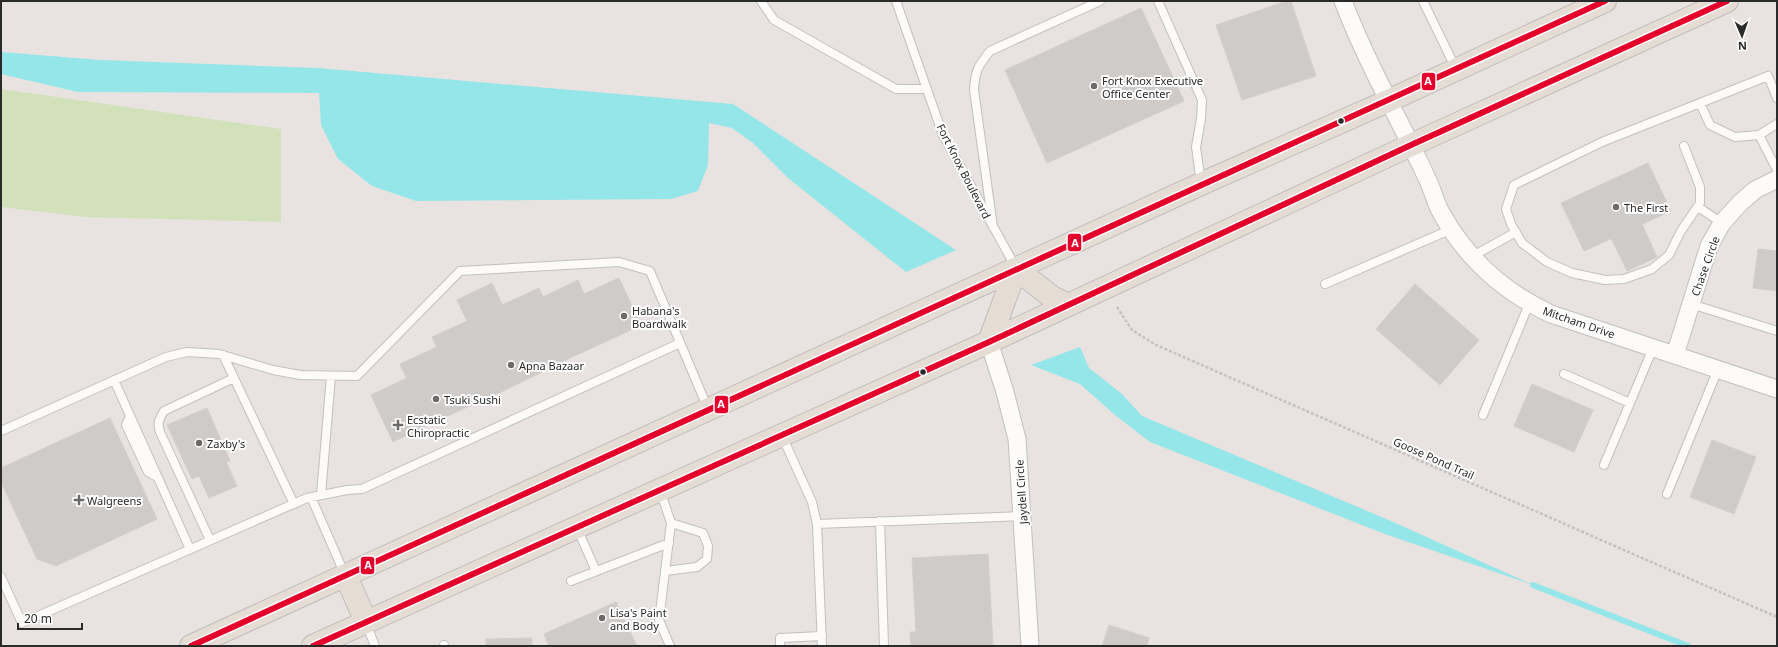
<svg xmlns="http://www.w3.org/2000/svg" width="1778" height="647" viewBox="0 0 1778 647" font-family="'Noto Sans',sans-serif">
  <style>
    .green { fill: #d3e1ba }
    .water { fill: #95e6e8 }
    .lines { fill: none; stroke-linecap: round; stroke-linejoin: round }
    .stream { stroke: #95e6e8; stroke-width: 6 }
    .building { fill: #cfcbc9; stroke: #d3cecc }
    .lane-casing { stroke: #c2c0c1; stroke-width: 10 }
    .street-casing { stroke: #c2c0c1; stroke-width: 19 }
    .primary-casing { stroke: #c0bebd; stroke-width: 24 }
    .path { stroke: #c3c2c2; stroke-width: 2.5; stroke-dasharray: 3 2; stroke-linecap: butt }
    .lane { stroke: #fcfbfa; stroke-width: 8 }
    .street { stroke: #fcfbfa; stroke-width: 17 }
    .primary { stroke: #e5ddd4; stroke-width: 22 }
    .bus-1-casing { stroke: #fff; stroke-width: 9 }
    .bus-1 { stroke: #e4002b; stroke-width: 6 }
    .poi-dot { fill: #6c6a6a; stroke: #fff; stroke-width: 1.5 }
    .bus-dot { fill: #2a2a2a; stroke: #fff; stroke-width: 1.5 }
    .labels { text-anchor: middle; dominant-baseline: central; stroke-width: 4; stroke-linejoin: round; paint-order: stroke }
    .poi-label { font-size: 11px; fill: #2a2a2a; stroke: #fff; text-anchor: start }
    .street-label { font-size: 11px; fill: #2a2a2a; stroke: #fff }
    .line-badge { stroke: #fff; stroke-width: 1.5 }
    .badge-label { font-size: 11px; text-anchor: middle; font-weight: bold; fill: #fff }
  </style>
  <rect width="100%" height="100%" fill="#e8e2e0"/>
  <path class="green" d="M1,89L281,129V222L86,217L1,207Z"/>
  <path class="water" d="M1,52L100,60L318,68L733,104L956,250L906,272L788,178L753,143L732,128L709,123L708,165L698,191L671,199L416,201L372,186L338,159L321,125L319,93L78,92L1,74Z
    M1080,347L1089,368L1122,394L1142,416L1391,521L1533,585L1385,534L1150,442L1115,415L1080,384L1031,365Z"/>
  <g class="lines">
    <path class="stream" d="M1533,585L1688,646"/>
  </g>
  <path class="building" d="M1287,1H1291L1316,76L1242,100L1216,25Z
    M1141,8L1184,101L1047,163L1005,70Z
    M1648,163L1671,211L1584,251L1561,203Z
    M1642,224L1657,257L1627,271L1611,238Z
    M1758,249L1777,251V291L1753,288Z
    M619,278L641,325L605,342L584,294Z
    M578,280L605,342L570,358L543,297Z
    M492,283L536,375L501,392L457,300Z
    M1415,284L1479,340L1440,385L1376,329Z
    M539,288L570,358L536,375L502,305Z
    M467,321L501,392L465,408L432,337Z
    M437,347L465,408L428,425L400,364Z
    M407,378L428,425L393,442L371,395Z
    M1532,384L1593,410L1574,452L1514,426Z
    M207,408L230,461L226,462L237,486L209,498L199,476L192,479L167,425Z
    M110,418L157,519L56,566L37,559L1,482V468Z
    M1712,440L1756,457L1734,514L1690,497Z
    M988,554L993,646H911L910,632H916L912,558Z
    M616,602L637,646H549L544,634Z
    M1109,625L1149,638L1147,645L1151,646H1102Z
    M532,638V646H486V639Z"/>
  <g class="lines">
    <g class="lane-casing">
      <path id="lane" d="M761,1L774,20L896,89H927
        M896,1L943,135L1016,268
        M1158,1L1202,100L1201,119L1196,147L1201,183
        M1423,1L1456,69
        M1700,103L1710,125L1735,137L1759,135L1777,124
        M1759,135L1777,170
        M1684,146L1700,187V203L1681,231L1669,255L1652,269L1624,279L1605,280L1572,273L1547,262L1522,243L1511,224L1506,209L1514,185L1602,142L1768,76L1777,98
        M1698,207L1722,223
        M993,227L974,90C975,71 978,66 990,51L1100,1
        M1473,256L1516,232
        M1325,284L1452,229
        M1691,304L1777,331
        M223,355L294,504
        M1564,374L1630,403
        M114,380L190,549
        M1483,415L1529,304
        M130,416L126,425L148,472L157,477
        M1,431L166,357L187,352L219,354L273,370L300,375L357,376L460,271L619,262L650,271L708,409
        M782,436L812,502L817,524L822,646
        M1604,465L1653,348
        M660,490L671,523L659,620L670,646
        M1667,494L1718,369
        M321,495L331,376
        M311,497L345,575
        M880,521L884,646
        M817,524L1022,516
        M577,528L596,571
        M210,540L160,432C157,423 159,419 164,411L234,378
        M665,571L697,567L707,559L708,546L703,533L671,523
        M1,577L22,623L307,498L347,490L362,489L680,343
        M571,581L669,543
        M366,623L375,646
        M444,645V646
        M780,646V638L822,636"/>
    </g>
    <g class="street-casing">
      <path id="street" d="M1343,1C1361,48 1385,94 1408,139C1415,154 1423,169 1430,185C1434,195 1437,207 1443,216C1468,260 1506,293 1551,314L1777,389
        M989,342L1005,392L1017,439L1030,646
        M1675,355L1709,246L1722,223L1740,203L1755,190L1777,179"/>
    </g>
    <g class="primary-casing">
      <path id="primary" d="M1016,269L1052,297L1068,305
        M989,342L1016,269
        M346,576L366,622
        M191,646L1201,184L1388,101L1605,1
        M313,646L989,342L1411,145L1727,1"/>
    </g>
    <path class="path" d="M1117,307L1132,330L1156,345L1777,617"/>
    <use href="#lane" class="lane"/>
    <use href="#street" class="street"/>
    <use href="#primary" class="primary"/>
    <g class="bus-1-casing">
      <path id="bus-1" d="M191,646L1605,1
        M313,646L989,342L1411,145L1727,1"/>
    </g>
    <use href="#bus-1" class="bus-1"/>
  </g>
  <g class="poi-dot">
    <circle cx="1094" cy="86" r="4"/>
    <circle cx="1616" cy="207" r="4"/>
    <circle cx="624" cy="316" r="4"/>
    <circle cx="511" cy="365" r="4"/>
    <circle cx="436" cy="399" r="4"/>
    <path d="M396 419h4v4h4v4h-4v4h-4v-4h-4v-4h4z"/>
    <circle cx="199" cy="443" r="4"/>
    <path d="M77 494h4v4h4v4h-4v4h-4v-4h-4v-4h4z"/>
    <circle cx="602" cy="618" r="4"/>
  </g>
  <g class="bus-dot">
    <circle cx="1341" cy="121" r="3.5"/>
    <circle cx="923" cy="372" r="3.5"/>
  </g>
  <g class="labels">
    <g class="poi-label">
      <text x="1102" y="80">Fort Knox Executive<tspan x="1102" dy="13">Office Center</tspan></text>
      <text x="1624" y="207">The First</text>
      <text x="632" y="310">Habana's<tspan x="632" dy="13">Boardwalk</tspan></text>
      <text x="519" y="365">Apna Bazaar</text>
      <text x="444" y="399">Tsuki Sushi</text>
      <text x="407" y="419">Ecstatic<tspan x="407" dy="13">Chiropractic</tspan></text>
      <text x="207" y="443">Zaxby's</text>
      <text x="87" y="500">Walgreens</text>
      <text x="610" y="612">Lisa's Paint<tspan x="610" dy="13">and Body</tspan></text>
    </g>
    <g class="street-label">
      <text transform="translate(964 171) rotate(63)">Fort Knox Boulevard</text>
      <text transform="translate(1705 266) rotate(-70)">Chase Circle</text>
      <text transform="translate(1579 322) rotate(19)">Mitcham Drive</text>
      <text transform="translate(1434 458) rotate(24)">Goose Pond Trail</text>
      <text transform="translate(1021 492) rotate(-94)">Jaydell Circle</text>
    </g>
  </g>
  <g class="line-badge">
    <rect x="1421" y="72" width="15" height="19" rx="4" fill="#e4002b"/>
    <rect x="1067" y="233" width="15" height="19" rx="4" fill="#e4002b"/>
    <rect x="714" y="395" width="15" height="19" rx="4" fill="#e4002b"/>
    <rect x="360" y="556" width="15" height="19" rx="4" fill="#e4002b"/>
  </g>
  <g class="badge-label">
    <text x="1428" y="85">A</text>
    <text x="1075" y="247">A</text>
    <text x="721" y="408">A</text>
    <text x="368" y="569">A</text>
  </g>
  <rect width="1778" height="647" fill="none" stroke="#2a2a2a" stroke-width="4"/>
  <g transform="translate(1742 36) rotate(178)" stroke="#ffffff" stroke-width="3" paint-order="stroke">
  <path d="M0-3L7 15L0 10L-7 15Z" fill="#2a2a2a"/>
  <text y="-6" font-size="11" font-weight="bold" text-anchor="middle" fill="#2a2a2a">N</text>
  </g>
  <path d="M18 623v6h64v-6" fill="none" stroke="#2a2a2a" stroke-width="2"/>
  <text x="24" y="623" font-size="12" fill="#2a2a2a" stroke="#ffffff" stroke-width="3" paint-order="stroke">20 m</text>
</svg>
